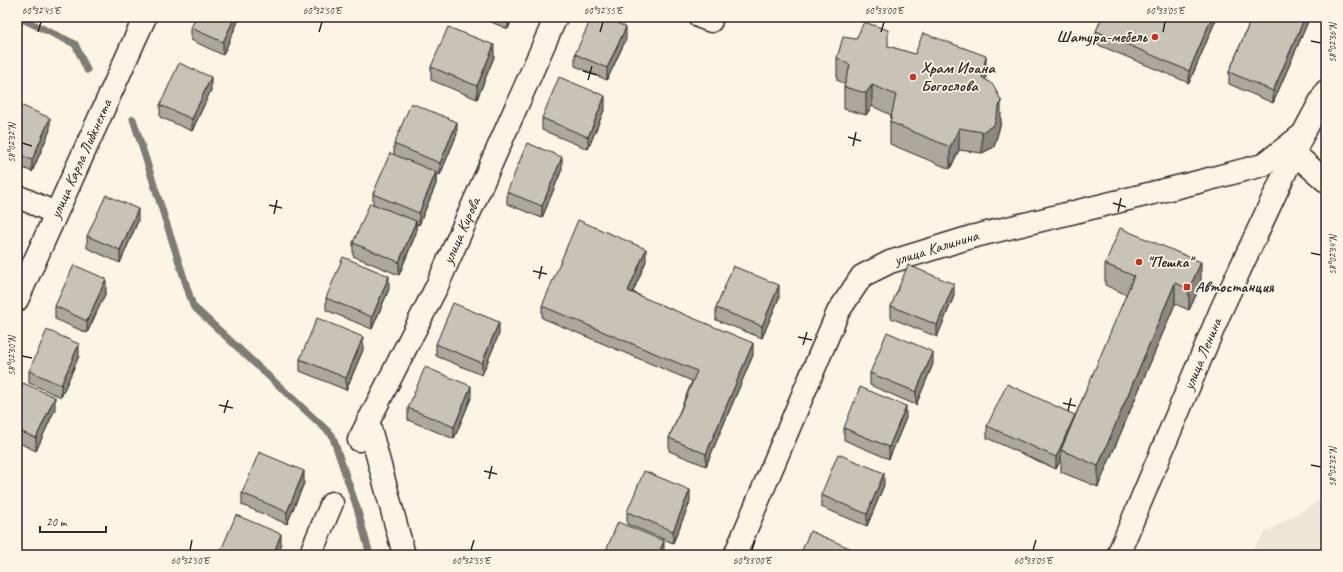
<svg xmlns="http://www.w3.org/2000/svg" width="1343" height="572" viewBox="0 0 1343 572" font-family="Caveat,sans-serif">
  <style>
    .built { fill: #ece6d7 }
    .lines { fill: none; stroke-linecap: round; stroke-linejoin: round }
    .stream { stroke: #7d7b74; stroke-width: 7 }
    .minor-casing { stroke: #2b2b2b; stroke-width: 25 }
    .major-casing { stroke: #2b2b2b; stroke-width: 25 }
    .minor { stroke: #fcf5e5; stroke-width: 22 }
    .major { stroke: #fcf5e5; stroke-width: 22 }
    .wall { fill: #aca89d; stroke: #2b2b2b }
    .shaded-wall { fill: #8c8880; stroke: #2b2b2b }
    .building { fill: #c8c3b7; stroke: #2b2b2b }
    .ticks { fill: none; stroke: #2b2b2b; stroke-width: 1.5 }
    .poi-dot { fill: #c8321e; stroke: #fcf5e5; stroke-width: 1.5 }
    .labels { text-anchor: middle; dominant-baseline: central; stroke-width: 3.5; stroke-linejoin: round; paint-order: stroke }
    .poi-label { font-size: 16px; font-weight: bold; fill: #2b2b2b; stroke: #fcf5e5; text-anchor: start }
    .street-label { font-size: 16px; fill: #2b2b2b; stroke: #fcf5e5 }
    .neatline { fill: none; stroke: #2b2b2b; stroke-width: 1.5 }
    .ticks-label { font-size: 10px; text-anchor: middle; fill: #2b2b2b }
  </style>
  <rect width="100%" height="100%" fill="#fcf5e5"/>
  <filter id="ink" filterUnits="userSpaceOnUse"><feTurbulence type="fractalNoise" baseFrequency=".025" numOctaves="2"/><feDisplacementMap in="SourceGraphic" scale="8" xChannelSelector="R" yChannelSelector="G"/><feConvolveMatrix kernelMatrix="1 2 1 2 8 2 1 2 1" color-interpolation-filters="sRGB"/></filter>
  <g filter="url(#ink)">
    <path class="built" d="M1326,497V555H1248L1266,532Z"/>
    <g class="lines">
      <path class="stream" d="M18,17L75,44L87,70
        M133,119L193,306L332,435L357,508L370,555"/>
      <g class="minor-casing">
        <g id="minor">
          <path d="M700,17L711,21"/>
          <path d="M1295,154L1326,181"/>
          <path d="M17,196L55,213"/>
          <path d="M368,421L403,551"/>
          <path id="s1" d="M359,440L437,286L556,17"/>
          <path d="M310,555L332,503"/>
          <path id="s2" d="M1118,555L1221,310L1303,134"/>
        </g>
      </g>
      <g class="major-casing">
        <g id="major">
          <path id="s3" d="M17,300L145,17"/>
          <path id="s4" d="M735,555L838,312L862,276L890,262L971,237L1194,183L1263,165L1303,134L1326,91"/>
        </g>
      </g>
      <use href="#minor" class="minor"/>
      <use href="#major" class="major"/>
    </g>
    <path class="wall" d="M240,17L223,55L191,40V28Z
      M479,17H513L508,29Z
      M1217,17L1189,83L1096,44V31Z
      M1252,17H1310L1273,103L1229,84V72Z
      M626,39L607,80L575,66V54Z
      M856,39L888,46L986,77L985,80L1001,122L994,147L982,153L959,150L950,169L890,144V122L891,115L872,106L866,115L844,109V87L845,84L837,80V58Z
      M494,57L477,99L431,80V67Z
      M211,90L192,131L160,117V105Z
      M17,106L50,130L32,172L17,165Z
      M605,108L588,149L542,130V118Z
      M457,134L440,175L436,173V184L419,225L416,224V233L399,275L353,256V243L373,204V194L394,155V144Z
      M562,169L542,218L507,204V192Z
      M138,221L120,263L87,248V236Z
      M646,261L633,292L753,355L706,466L669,451V438L692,381L542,318V306Z
      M1105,264L1201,284L1189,310L1175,304L1098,487L1061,472V459L1056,469L987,438V426L1075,416L1127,295L1105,285Z
      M389,289L372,329L326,310V298Z
      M106,292L87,333L55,319V306Z
      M954,296L937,337L891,318V306Z
      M779,298L762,338L716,320V308Z
      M499,334L482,375L436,356V344Z
      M363,350L346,390L300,371V359Z
      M79,356L61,397L29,383V371Z
      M933,364L916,405L870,385V373Z
      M17,396L55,409L36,451L17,442Z
      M471,398L454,439L408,420V408Z
      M906,418L889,459L844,440V428Z
      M304,483L287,524L242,505V493Z
      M884,485L867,526L821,507V495Z
      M690,502L673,543L627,524V512Z"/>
    <path class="shaded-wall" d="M235,17H240L223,55V42Z
      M508,17H513L508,29Z
      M1212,17H1217L1189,83V71Z
      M1305,17H1310L1273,103V91Z
      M626,27V39L607,80V68Z
      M494,45V57L477,99V86Z
      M986,56V77L982,99V77Z
      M211,77V90L192,131V119Z
      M872,85V106L866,115V93Z
      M605,96V108L588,149V137Z
      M1001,100V122L994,147L982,153V132Z
      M50,118V130L32,172V160Z
      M457,122V134L440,175V163Z
      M959,128V150L950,169V147Z
      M562,157V169L542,218V206Z
      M436,172V184L419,225V213Z
      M138,209V221L120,263V250Z
      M416,221V233L399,275V262Z
      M646,249V261L628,303V291Z
      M1201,262V284L1189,310V289Z
      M389,276V289L372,329V317Z
      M106,279V292L87,333V321Z
      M1175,283V304L1098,487V466Z
      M954,284V296L937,337V325Z
      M779,285V298L762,338V326Z
      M499,322V334L482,375V363Z
      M363,337V350L346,390V378Z
      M753,343V355L706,466V454Z
      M79,344V356L61,397V385Z
      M933,352V364L916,405V392Z
      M471,386V398L454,439V427Z
      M55,397V409L36,451V438Z
      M906,406V418L889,459V447Z
      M1075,415L1064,451L1061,450V459L1056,469V457Z
      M304,471V483L287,524V512Z
      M884,473V485L867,526V514Z
      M690,490V502L673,543V531Z
      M281,534V546L278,555H273Z
      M664,541V553L663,555H658Z"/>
    <path class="building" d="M196,17H235L223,42L191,28Z
      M592,17H605L626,27L607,68L575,54Z
      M1102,17H1212L1189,71L1096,31Z
      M1252,17H1305L1273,91L1229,72Z
      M864,22L888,30V46L915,54L923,33L986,56L982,77L993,85L1001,100L994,125L982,132L959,128L950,147L890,122L896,95L872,85L866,93L844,87L850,65L837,58L843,37L856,39Z
      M448,27L494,45L477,86L431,67Z
      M179,63L211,77L192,119L160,105Z
      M559,77L605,96L588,137L542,118Z
      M411,103L457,122L440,163L394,144Z
      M18,104L50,118L32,160L17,153V106Z
      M527,143L562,157L542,206L507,192Z
      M390,153L436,172L419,213L373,194Z
      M106,195L138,209L120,250L87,236Z
      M370,203L416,221L399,262L353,243Z
      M578,220L646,249L628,291L753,343L706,454L669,438L697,371L542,306Z
      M1120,228L1201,262L1189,289L1175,283L1098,466L1061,450L1134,276L1105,264Z
      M343,257L389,276L372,317L326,298Z
      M74,265L106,279L87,321L55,306Z
      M908,265L954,284L937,325L891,306Z
      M733,266L779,285L762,326L716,308Z
      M453,303L499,322L482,363L436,344Z
      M317,318L363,337L346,378L300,359Z
      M47,330L79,344L61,385L29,371Z
      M887,332L933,352L916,392L870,373Z
      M425,367L471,386L454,427L408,408Z
      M23,383L55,397L36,438L17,430V396Z
      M1007,384L1075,415L1056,457L987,426Z
      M860,387L906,406L889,447L844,428Z
      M259,452L304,471L287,512L242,493Z
      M838,454L884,473L867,514L821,495Z
      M644,471L690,490L673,531L627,512Z
      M236,515L281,534L273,555H219Z
      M618,522L664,541L658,555H604Z
      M810,531L866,555H800Z"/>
  </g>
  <path class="ticks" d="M38,32L41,22M319,32L322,22M600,32L603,22M881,32L884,22M1163,32L1165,22M1311,41L1321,43M583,71L597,75M588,80L592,66M848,137L861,141M22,143L32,146M853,146L856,132M1113,203L1126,207M269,205L282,208M1118,212L1121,198M274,214L277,200M1311,253L1321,255M533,271L547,274M539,279L542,266M798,337L812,340M803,345L807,332M22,356L32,358M1063,403L1076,406M219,405L233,408M1068,411L1071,398M224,413L228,400M1311,465L1321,467M484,471L497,474M489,479L492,466M190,550L192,540M471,550L474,540M752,550L755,540M1033,550L1036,540"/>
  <g class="poi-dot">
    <circle cx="1155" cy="37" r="4"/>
    <circle cx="913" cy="77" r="4"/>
    <circle cx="1139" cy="262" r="4"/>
    <rect x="1183" y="283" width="8" height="8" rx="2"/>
  </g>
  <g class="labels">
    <g class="poi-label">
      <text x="1147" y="37" text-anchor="end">Шатура-мебель</text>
      <text x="921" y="68">Храм Иоана<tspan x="921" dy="18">Богослова</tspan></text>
      <text x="1147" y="262">"Пешка"</text>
      <text x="1195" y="287">Автостанция</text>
    </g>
    <g class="street-label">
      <text stroke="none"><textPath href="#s3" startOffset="155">улица Карла Либкнехта</textPath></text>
      <text stroke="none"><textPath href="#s1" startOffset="233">улица Кирова</textPath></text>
      <text stroke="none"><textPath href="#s4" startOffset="387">улица Калинина</textPath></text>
      <text stroke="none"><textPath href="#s2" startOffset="218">улица Ленина</textPath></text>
    </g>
  </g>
  <rect width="1343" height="572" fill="none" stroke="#fcf5e5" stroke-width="44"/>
  <path d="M40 526v6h66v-6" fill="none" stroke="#2b2b2b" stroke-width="2"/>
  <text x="46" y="526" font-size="12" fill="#2b2b2b" stroke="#fcf5e5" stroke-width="3" paint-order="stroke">20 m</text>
  <rect x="22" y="22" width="1299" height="528" class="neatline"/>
  <g class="ticks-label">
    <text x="41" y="14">60°32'45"E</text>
    <text x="322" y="14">60°32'50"E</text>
    <text x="603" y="14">60°32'55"E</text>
    <text x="884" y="14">60°33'00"E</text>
    <text x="1165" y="14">60°33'05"E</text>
    <text transform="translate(1332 43) rotate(-90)" y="4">58°02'36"N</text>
    <text transform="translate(11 143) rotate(-90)" y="4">58°02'32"N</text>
    <text transform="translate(1332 255) rotate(-90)" y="4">58°02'34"N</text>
    <text transform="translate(11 356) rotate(-90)" y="4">58°02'30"N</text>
    <text transform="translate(1332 467) rotate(-90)" y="4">58°02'32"N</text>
    <text x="190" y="564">60°32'50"E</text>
    <text x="471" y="564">60°32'55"E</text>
    <text x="752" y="564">60°33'00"E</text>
    <text x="1033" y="564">60°33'05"E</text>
  </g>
</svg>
